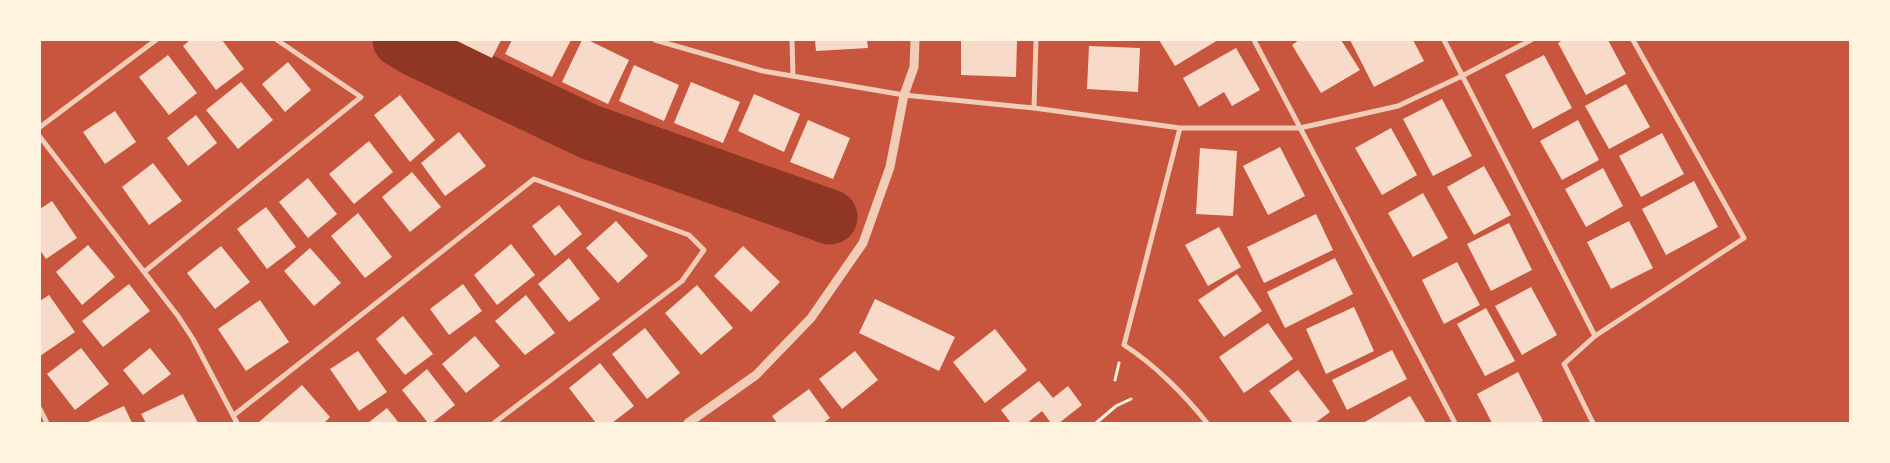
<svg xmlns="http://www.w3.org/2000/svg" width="1890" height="463" viewBox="0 0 1890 463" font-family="'Archivo Narrow',sans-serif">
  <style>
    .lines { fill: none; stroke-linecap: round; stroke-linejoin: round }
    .river { stroke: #8f3625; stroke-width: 55 }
    .building { fill: #f7dbc8 }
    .path { stroke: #fff3e0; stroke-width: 3 }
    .minor { stroke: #f1ccb7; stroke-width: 5 }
    .tertiary { stroke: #f1ccb7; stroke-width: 9 }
  </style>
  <rect width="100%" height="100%" fill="#c8553d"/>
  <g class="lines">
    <path class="river" d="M400,40L415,49L590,132L830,217"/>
  </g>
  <path class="building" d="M190,40H222L244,69L216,90L183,46Z
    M455,40H501L492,58Z
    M512,40H571L552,77L505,54Z
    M582,40H588L629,60L608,104L562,82Z
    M815,40H867L868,48L816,51Z
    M961,40H1017L1016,77L961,75Z
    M1159,40H1218L1175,66Z
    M1299,40H1341L1360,70L1321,93L1292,45Z
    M1350,40H1413L1424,61L1374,87Z
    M1563,40H1608L1626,74L1586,95L1558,43Z
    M1089,46L1140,48L1138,92L1087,89Z
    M1236,48L1260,90L1232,106L1224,92L1199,107L1183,78Z
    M168,55L197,93L169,115L139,77Z
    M1544,55L1572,108L1533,129L1505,75Z
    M288,62L311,90L285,112L262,84Z
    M634,65L679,85L664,121L619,101Z
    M241,82L273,120L238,149L206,110Z
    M691,82L740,102L723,143L674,123Z
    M1626,84L1650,127L1609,149L1585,106Z
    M754,94L800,114L784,152L738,131Z
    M400,95L435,140L410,162L374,115Z
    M1442,99L1472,156L1433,176L1403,119Z
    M115,111L136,142L105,164L83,132Z
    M196,115L217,143L188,166L167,138Z
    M808,120L850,138L833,179L790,162Z
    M1578,120L1599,160L1562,180L1540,141Z
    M1391,128L1417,175L1382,195L1355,148Z
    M459,132L486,166L445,196L421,163Z
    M1662,133L1684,174L1641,197L1619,156Z
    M369,141L393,172L354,204L329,174Z
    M1280,147L1305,196L1268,215L1243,166Z
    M1200,148L1237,151L1233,216L1196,214Z
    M153,163L182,201L149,225L122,187Z
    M1484,166L1511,215L1474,235L1447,187Z
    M1603,168L1623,206L1586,227L1565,189Z
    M412,172L441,207L410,232L382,197Z
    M308,178L337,214L308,238L279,202Z
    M1694,181L1718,227L1666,255L1642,209Z
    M1423,193L1448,238L1413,257L1388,213Z
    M52,201L77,238L46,259L40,250V209Z
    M559,205L582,234L555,256L532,226Z
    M266,207L296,247L267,269L237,229Z
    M358,213L392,257L365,278L331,236Z
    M1316,214L1333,250L1264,283L1247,247Z
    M616,221L648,256L618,283L586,248Z
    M1629,221L1653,268L1611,289L1587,242Z
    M1509,223L1532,270L1491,291L1467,244Z
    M1219,227L1241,267L1208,286L1185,245Z
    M511,244L535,275L497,305L474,275Z
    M88,245L115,277L82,305L56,272Z
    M221,246L250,282L215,309L187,273Z
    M743,246L780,282L751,312L714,276Z
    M310,248L341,283L314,306L284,271Z
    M569,258L600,299L569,322L538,284Z
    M1335,258L1353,294L1285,328L1267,292Z
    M1457,262L1480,305L1444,324L1422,280Z
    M1237,274L1262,311L1224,337L1198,300Z
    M129,284L150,311L103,347L82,321Z
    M463,284L482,311L449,335L430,309Z
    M697,285L733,328L701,355L665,313Z
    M1531,287L1557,335L1522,355L1495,306Z
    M49,295L75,332L40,356V301Z
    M526,295L555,333L525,355L495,321Z
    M875,299L955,337L939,371L859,333Z
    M260,300L289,342L246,371L218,329Z
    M1354,307L1374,351L1326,374L1306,329Z
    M1486,308L1515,361L1485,376L1457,324Z
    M403,316L433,354L405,375L376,339Z
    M1268,323L1293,359L1244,393L1219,357Z
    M645,328L680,373L647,399L612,354Z
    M995,329L1027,370L985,403L953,362Z
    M475,336L500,366L466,393L442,364Z
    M81,348L109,384L75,410L47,374Z
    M150,348L171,374L143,395L123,370Z
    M1392,350L1407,379L1347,410L1332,380Z
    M358,351L387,392L359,411L330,369Z
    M855,351L878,380L842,409L819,379Z
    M600,363L634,406L612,423H596L569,388Z
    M427,369L455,405L432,423H428L402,390Z
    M1298,370L1330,412L1315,423H1293L1269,391Z
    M1518,372L1543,421L1538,423H1492L1477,394Z
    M1039,381L1053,398L1068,386L1082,405L1059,423H1051L1042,411L1027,423H1011L1001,410Z
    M302,385L330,417L324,423H260L259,422Z
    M809,389L830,418L823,423H777L772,416Z
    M183,394L198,423H146L141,414Z
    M1410,396L1426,423H1363Z
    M124,406L132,423H86Z
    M387,408L399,423H368Z"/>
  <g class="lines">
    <path class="path" d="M1115,380L1119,363
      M1096,423L1116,406L1131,399"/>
    <path class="minor" d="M655,40L763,71L904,95L1034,108L1180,128H1300L1398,106L1462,76L1531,40
      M792,40L793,76
      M1254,40L1455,423
      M1444,40L1595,336
      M1034,108L1036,40
      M40,127L156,40
      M1180,128L1124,345C1154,364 1185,395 1207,423
      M40,137L178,316L193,339L237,423
      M144,272L361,97L277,40
      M40,409L47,423
      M234,415L534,179L689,235L704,250L682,281L494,423
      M1593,423L1564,364L1595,336L1744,238L1633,40"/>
    <path class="tertiary" d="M688,423L756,375L811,318L863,243L890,167L904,95L914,67L915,40"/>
  </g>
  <rect width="1890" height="463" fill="none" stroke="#fff3e0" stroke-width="82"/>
</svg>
